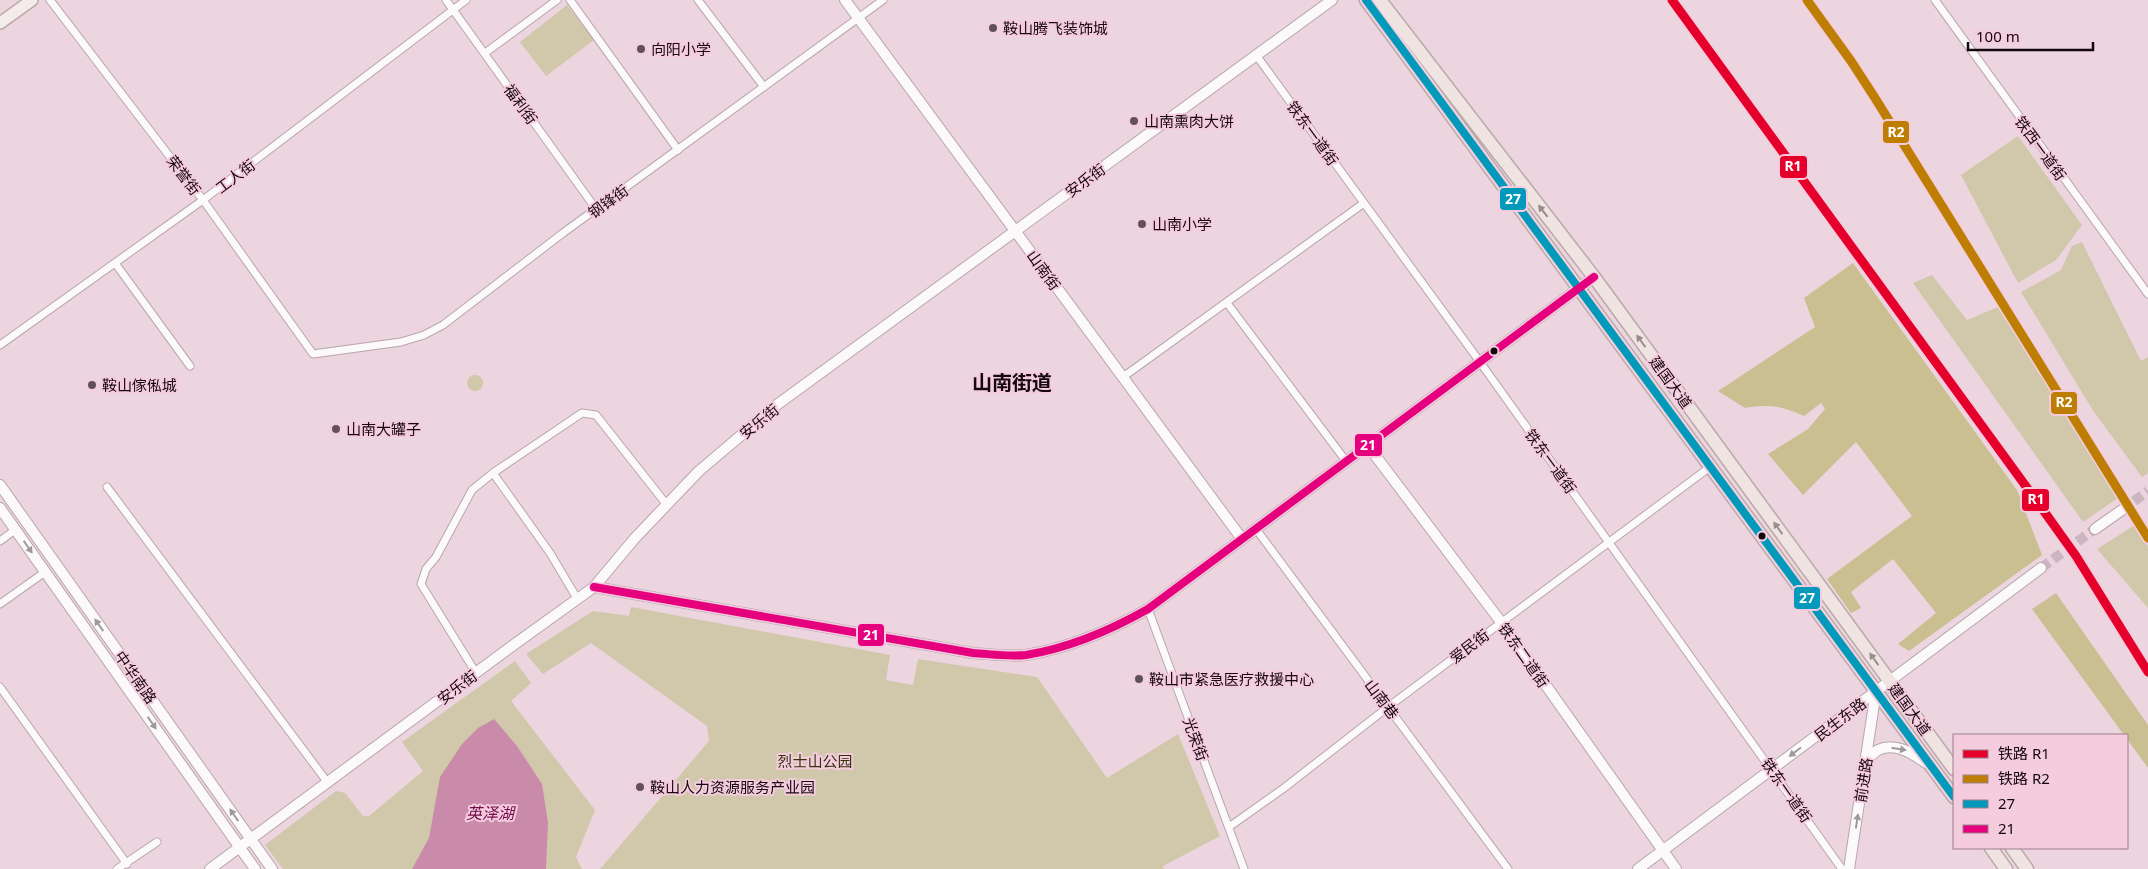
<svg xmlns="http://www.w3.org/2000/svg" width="2148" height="869" viewBox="0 0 2148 869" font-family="'Noto Sans','Noto Sans SC',sans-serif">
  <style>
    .green { fill: #d1c7aa }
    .forest { fill: #c9bf91 }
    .water { fill: #ca8aaa }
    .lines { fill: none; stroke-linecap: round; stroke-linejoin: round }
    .secondary-tunnel { stroke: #ccb6c0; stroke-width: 10; stroke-dasharray: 10 5; stroke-linecap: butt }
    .street-casing { stroke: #b7a6ae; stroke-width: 9 }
    .secondary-casing { stroke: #b7a6ae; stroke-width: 12 }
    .primary-casing { stroke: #bba8a9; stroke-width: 14 }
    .highway-casing { stroke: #bba8a9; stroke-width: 15 }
    .street { stroke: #fcf9fa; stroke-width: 7 }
    .secondary { stroke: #fcf9fa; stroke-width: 10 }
    .primary { stroke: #f4eceb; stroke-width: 11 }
    .highway { stroke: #efe4e2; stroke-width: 12 }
    .bus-1-casing { stroke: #f5ccde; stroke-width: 11 }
    .bus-2-casing { stroke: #f5ccde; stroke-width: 11 }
    .bus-1 { stroke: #0299bb; stroke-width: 8 }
    .bus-2 { stroke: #e5007d; stroke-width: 8 }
    .rail-1-casing { stroke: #f5ccde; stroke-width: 12 }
    .rail-2-casing { stroke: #f5ccde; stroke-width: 12 }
    .rail-1 { stroke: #e4002b; stroke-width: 9 }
    .rail-2 { stroke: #be7e04; stroke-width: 9 }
    .oneway { fill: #988c8d }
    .oneway2 { fill: #a0999c }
    .poi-dot { fill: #605057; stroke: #f5ccde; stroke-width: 2 }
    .bus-dot { fill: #15080e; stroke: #f5ccde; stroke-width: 2 }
    .labels { text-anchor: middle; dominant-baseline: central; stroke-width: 4; stroke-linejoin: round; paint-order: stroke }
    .poi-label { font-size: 15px; fill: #15080e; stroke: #f5ccde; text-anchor: start }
    .street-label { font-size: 15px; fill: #15080e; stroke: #f5ccde }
    .park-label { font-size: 15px; fill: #34340c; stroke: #f5ccde }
    .water-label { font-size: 16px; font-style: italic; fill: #720b4c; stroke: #f5ccde }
    .district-label { font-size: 20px; font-weight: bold; fill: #15080e; stroke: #f5ccde }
    .line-badge { stroke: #f5ccde; stroke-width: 2 }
    .badge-label { font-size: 14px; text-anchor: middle; font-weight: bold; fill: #fff }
  </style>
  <rect width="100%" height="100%" fill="#ecd5df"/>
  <path class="green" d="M567,5L594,40L546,76L520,42Z
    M2018,136L2082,225L2056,260L2018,283L1961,175Z
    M2082,242L2141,361L2148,357V473L2142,477L2094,412L2021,292L2061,270L2072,246Z
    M1932,275L1967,320L1998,307L2118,498L2083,522L1913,283Z
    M467 383a8 8 0 1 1 16 0a8 8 0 1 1-16 0Z
    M2135,525L2148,546V608L2097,549Z
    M631,607L890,655L886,680L913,685L918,659L1037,677L1107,778L1178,734L1220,836L1163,866L1164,869H600L709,741L707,726L591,643L543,674L526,654L593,611L629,616Z
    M515,661L531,683L511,701L595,810L576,857L582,869H283L265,845L336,791L345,793L363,816H369L423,771L402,742Z"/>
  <path class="forest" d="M1853,263L2017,490L2042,555L1909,651L1898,644L1936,613L1893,559L1851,592L1861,608L1851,613L1827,579L1912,516L1856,442L1803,495L1768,454L1808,429L1825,409L1821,403L1804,416C1782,406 1769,404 1745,408L1718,391L1815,327L1804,298Z
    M2056,593L2148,725V768L2127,739V735H2124L2032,609Z"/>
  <path class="water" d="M494,719L517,746L542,784L548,823L546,869H412L429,838L440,777L462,744L478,728Z"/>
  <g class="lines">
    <path class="secondary-tunnel" d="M2122,510L2148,491
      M2041,568L2095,529"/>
    <g class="street-casing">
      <path id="street" d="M50,0L203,200L313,354L401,342L424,335L443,325L563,233L883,0
        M446,0L596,209
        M570,0L678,150
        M698,0L764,87
        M1935,0L2148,294
        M485,53L557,0
        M1256,55L1480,362L1842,869
        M115,263L190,366
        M1227,303L1346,461
        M0,345L203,200L466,0
        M1123,377L1364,203
        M493,473L550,553L578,600
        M107,487L328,783
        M1256,529L1508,869
        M0,541L15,530
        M0,604L45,572
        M1148,609L1244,869
        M476,673L421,584L426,569L436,557L472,490L493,473L582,413L596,415L667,505
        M0,687L127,864
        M1229,827L1284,788L1388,707L1710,467
        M117,869L157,842"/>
    </g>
    <g class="secondary-casing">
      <path id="secondary" d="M845,0L1242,539
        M1368,446L1501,622L1676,869
        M0,485L272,869
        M0,508L255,869
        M2095,529L2122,510
        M594,587L973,653C990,654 1009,657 1026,655C1069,648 1111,630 1148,609L1594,277
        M1866,761C1869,758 1874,752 1878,750C1895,742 1912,753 1926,763
        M210,869L508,649L594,587L635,538L699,471L778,404L1332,0
        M1638,869L2041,568
        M1849,869L1876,691"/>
    </g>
    <g class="primary-casing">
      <path id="primary" d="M0,23L32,0"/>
    </g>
    <g class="highway-casing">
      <path id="highway" d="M1366,0L1954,797
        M1380,0L1594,277L1954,769
        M1991,848L2006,869
        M2012,848L2027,869"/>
    </g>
    <use href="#street" class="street"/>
    <use href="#secondary" class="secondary"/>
    <use href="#primary" class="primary"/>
    <use href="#highway" class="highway"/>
    <g class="bus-1-casing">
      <path id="bus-1" d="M1366,0L1954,797"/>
    </g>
    <g class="bus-2-casing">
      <path id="bus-2" d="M594,587L973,653C990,654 1009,657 1026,655C1069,648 1111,630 1148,609L1594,277"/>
    </g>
    <use href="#bus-1" class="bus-1"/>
    <use href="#bus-2" class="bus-2"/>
    <g class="rail-1-casing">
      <path id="rail-1" d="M1672,0L2041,507L2076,556L2148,672"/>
    </g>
    <g class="rail-2-casing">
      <path id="rail-2" d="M1807,0L1851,61L1875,98L2148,538"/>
    </g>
    <use href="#rail-1" class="rail-1"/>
    <use href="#rail-2" class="rail-2"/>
  </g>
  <defs><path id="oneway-solid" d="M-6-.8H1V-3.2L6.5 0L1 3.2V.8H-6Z" transform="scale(1.25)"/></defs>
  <g class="oneway">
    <use href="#oneway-solid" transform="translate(1543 211) rotate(-128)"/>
    <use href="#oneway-solid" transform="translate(1641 341) rotate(-126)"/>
    <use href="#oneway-solid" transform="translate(1778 528) rotate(-126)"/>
    <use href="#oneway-solid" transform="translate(1874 659) rotate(-126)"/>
  </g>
  <g class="oneway2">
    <use href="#oneway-solid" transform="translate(28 547) rotate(55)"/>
    <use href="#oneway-solid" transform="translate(99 625) rotate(-125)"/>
    <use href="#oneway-solid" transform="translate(152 723) rotate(55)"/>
    <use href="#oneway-solid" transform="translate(1899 749) rotate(9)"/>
    <use href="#oneway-solid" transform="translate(1795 752) rotate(143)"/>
    <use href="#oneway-solid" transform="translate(234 815) rotate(-125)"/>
    <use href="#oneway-solid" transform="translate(1857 821) rotate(-81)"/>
  </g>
  <g class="poi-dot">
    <circle cx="993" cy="28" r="5"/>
    <circle cx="641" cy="49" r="5"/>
    <circle cx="1134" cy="121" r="5"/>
    <circle cx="1142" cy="224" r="5"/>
    <circle cx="92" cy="385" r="5"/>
    <circle cx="336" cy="429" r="5"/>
    <circle cx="1139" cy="679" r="5"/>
    <circle cx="640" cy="787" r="5"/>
  </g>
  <g class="bus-dot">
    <circle cx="1494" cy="351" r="4.5"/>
    <circle cx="1762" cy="536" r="4.5"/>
  </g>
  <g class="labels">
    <g class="poi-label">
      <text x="1003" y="28">鞍山腾飞装饰城</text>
      <text x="651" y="49">向阳小学</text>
      <text x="1144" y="121">山南熏肉大饼</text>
      <text x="1152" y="224">山南小学</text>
      <text x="102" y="385">鞍山傢俬城</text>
      <text x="346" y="429">山南大罐子</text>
      <text x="1149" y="679">鞍山市紧急医疗救援中心</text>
      <text x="650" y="787">鞍山人力资源服务产业园</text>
    </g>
    <g class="street-label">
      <text transform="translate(521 104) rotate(54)">福利街</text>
      <text transform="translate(1313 133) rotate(54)">铁东一道街</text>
      <text transform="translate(2041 148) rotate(54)">铁西一道街</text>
      <text transform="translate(184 175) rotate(53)">荣誉街</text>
      <text transform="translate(235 176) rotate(-37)">工人街</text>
      <text transform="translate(1085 180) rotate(-36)">安乐街</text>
      <text transform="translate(608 201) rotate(-36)">钢锋街</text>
      <text transform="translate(1044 270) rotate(54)">山南街</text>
      <text transform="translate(1671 382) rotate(54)">建国大道</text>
      <text transform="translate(759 421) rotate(-39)">安乐街</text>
      <text transform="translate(1551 461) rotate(54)">铁东一道街</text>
      <text transform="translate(1469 646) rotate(-37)">爱民街</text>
      <text transform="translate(1524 655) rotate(55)">铁东二道街</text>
      <text transform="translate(136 677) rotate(55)">中华南路</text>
      <text transform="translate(457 687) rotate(-37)">安乐街</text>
      <text transform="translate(1382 699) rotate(53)">山南巷</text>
      <text transform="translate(1910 709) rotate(54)">建国大道</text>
      <text transform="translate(1840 719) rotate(-37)">民生东路</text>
      <text transform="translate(1196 739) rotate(70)">光荣街</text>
      <text transform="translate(1863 780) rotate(-81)">前进路</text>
      <text transform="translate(1787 790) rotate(55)">铁东一道街</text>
    </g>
    <g class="park-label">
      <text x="815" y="761">烈士山公园</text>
    </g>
    <g class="water-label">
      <text x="490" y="813">英泽湖</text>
    </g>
    <g class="district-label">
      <text x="1012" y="382">山南街道</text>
    </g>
  </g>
  <g class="line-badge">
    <rect x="1882" y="120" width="28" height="24" rx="5" fill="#be7e04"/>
    <rect x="1779" y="155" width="29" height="24" rx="5" fill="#e4002b"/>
    <rect x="1499" y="187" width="28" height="24" rx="5" fill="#0299bb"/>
    <rect x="2050" y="391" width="28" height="24" rx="5" fill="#be7e04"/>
    <rect x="1354" y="433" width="29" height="24" rx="5" fill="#e5007d"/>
    <rect x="2021" y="488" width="29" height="24" rx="5" fill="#e4002b"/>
    <rect x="1793" y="586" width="28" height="24" rx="5" fill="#0299bb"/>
    <rect x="857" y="623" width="28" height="24" rx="5" fill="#e5007d"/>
  </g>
  <g class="badge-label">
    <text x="1896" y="137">R2</text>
    <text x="1793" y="171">R1</text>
    <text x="1513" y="204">27</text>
    <text x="2064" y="407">R2</text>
    <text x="1368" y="450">21</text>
    <text x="2036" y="504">R1</text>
    <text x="1807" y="603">27</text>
    <text x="871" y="640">21</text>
  </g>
  <rect x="1953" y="734" width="175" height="115" fill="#f5ccde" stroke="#9b7e8b"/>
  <rect x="1963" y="750" width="25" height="8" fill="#e4002b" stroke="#9b7e8b"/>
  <text x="1998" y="759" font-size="15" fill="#15080e">铁路 R1</text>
  <rect x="1963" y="775" width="25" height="8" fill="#be7e04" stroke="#9b7e8b"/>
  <text x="1998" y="784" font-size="15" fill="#15080e">铁路 R2</text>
  <rect x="1963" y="800" width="25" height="8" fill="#0299bb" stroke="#9b7e8b"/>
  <text x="1998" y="809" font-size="15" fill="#15080e">27</text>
  <rect x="1963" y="825" width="25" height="8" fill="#e5007d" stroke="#9b7e8b"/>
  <text x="1998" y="834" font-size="15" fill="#15080e">21</text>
  <path d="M1968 42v8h125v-8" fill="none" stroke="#15080e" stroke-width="2.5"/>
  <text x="1976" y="42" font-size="15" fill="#15080e" stroke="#f5ccde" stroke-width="4" paint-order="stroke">100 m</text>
</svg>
